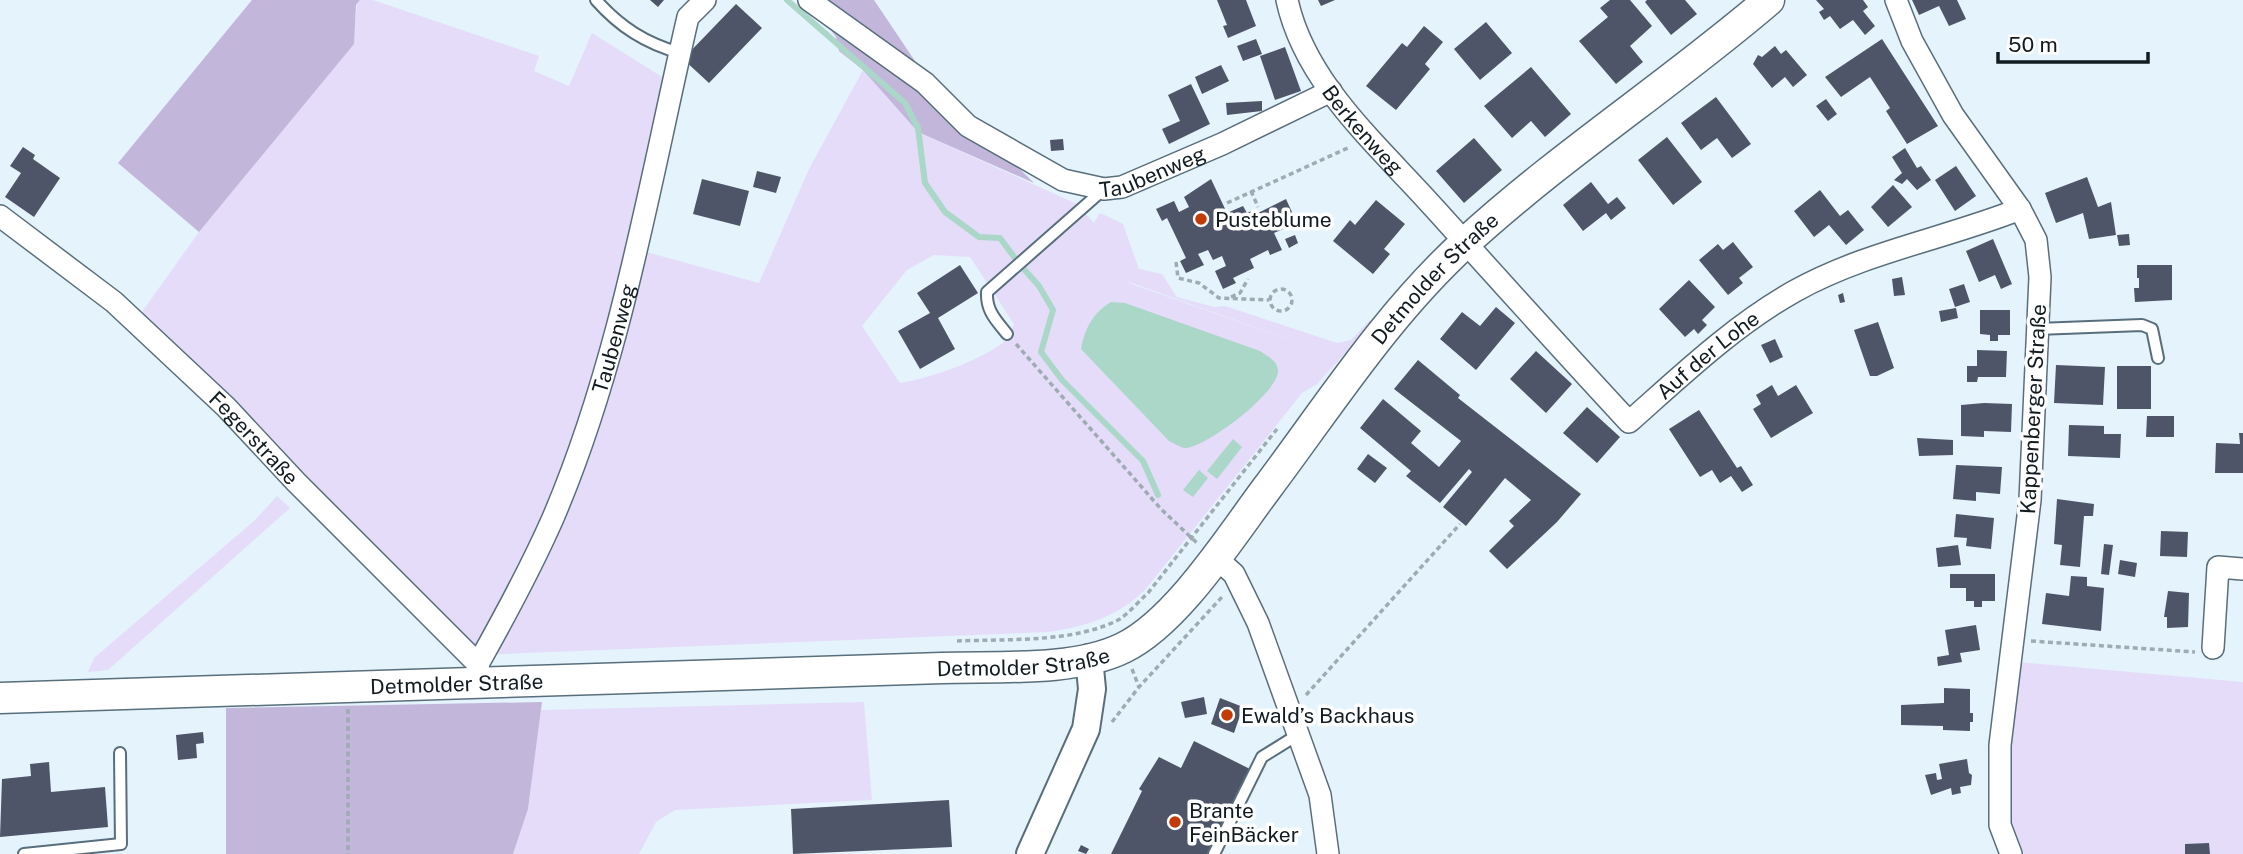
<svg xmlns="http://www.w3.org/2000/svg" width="2243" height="854" viewBox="0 0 2243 854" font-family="'Public Sans',sans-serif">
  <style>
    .green { fill: #e5dcfa; fill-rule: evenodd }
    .forest { fill: #c2b6db }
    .water { fill: #aad7c7 }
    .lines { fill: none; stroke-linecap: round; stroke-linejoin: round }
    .stream { stroke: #aad7c7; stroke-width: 6 }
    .building { fill: #4e5568 }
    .service-casing { stroke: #596e7c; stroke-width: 14 }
    .minor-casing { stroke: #596e7c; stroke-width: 24 }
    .tertiary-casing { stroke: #596e7c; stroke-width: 30 }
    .secondary-casing { stroke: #596e7c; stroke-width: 33 }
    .path { stroke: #9fabb3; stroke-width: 3.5; stroke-dasharray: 5 3.5; stroke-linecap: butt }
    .service { stroke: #fff; stroke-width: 10 }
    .minor { stroke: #fff; stroke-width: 21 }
    .tertiary { stroke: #fff; stroke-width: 26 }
    .secondary { stroke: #fff; stroke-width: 30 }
    .poi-dot { fill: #c33b05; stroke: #fefefe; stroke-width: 2.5 }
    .labels { text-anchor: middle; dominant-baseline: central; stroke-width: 7; stroke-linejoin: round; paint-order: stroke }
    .street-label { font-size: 21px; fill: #121b20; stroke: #fefefe }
    .poi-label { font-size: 21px; fill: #121b20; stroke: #fefefe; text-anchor: start }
  </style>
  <rect width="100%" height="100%" fill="#e5f3fc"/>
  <path class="green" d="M360,0H373L539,56L534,71L569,86L592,33L667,80L632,248L759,283L809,169L863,70L918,132L1077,204L1094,223L1100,213L1123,224L1139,269L1162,274L1177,297L1214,307L1225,306L1337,343L1351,340L1370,320L1373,323L1317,384L1302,393L1145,590C1117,617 1087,626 1049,632L479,655L139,316L199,232L353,44L357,5ZM934,255L970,257L1014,324C1011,330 1008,339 1003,343C978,361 929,379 900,383L862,326L907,270ZM1129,282L1305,345L1129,283Z
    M277,496L290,508L108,670L88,672L94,658L254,521Z
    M2017,662L2243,682V854H2024L2010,818L2008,744Z
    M864,702L872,800L675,810L656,822L639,854H513L528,809L541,710Z"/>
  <path class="forest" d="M252,0H360L356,5L354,44L199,232L118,163Z
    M808,0H874L923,73L1034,183L918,132L863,70L839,51L836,37Z
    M542,702L528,809L513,854H226V708Z"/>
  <path class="water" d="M1111,302L1125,303L1260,351C1267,356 1277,360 1278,370C1280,392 1204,449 1184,448C1180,447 1173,443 1169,441L1081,349C1085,328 1093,313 1111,302Z
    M1233,439L1242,447L1217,479L1207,471Z
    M1199,470L1208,478L1193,497L1183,490Z"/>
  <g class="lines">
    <path class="stream" d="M787,0L905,103L918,128L925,183L945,212L979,237L1000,238L1015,258
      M1023,268L1039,286L1053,310L1041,352L1062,380L1143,461L1158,495"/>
  </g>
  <path class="building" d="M650,0H664L658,7Z
    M1217,0H1246L1256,26L1228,38L1223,26L1227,25Z
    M1318,0H1335L1321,6Z
    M1610,0H1630L1652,26L1630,46L1643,62L1616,84L1579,41L1608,17L1600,8Z
    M1647,0H1685L1697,14L1671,35L1645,2Z
    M1816,0H1863L1868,7L1863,11L1875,26L1865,35L1853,20L1840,29L1830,16L1824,20L1819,12L1824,9Z
    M1912,0H1957L1966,19L1949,26L1939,6L1919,15Z
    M736,4L762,28L709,83L683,59Z
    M1486,22L1512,53L1480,80L1454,49Z
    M1424,26L1443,42L1425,64L1430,69L1396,110L1366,86L1402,43L1407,47Z
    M1256,39L1262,54L1243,61L1237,46Z
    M1882,39L1938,126L1907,144L1886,111L1890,108L1870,77L1841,97L1825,77Z
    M1775,46L1781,54L1786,50L1807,75L1793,87L1785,77L1772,88L1753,64L1758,55L1762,57Z
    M1285,47L1301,91L1275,100L1260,56Z
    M1221,65L1229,81L1202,94L1195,77Z
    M1531,67L1571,114L1545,137L1531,121L1512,138L1484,106Z
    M1191,84L1210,124L1169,144L1162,129L1180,121L1168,95Z
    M1716,97L1751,144L1732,158L1717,138L1701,150L1681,123Z
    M1826,99L1837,114L1828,121L1816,106Z
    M1262,101V111L1227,115L1226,103Z
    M1667,137L1702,182L1673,205L1638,160Z
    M1474,138L1502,170L1464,203L1436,171Z
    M1063,139L1064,150L1051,151L1050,140Z
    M23,147L35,155L33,159L60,178L34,217L5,197L21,173L10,166Z
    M1905,148L1917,168L1921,166L1931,180L1917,190L1907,179L1902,184L1894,180L1902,173L1892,157Z
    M1956,166L1976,196L1955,211L1935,180Z
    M757,171L781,177L776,193L753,187Z
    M2087,177L2098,207L2111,202L2116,235L2089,239L2083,213L2056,223L2045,193Z
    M702,179L749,191L740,226L693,214Z
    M1211,179L1227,213L1243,206L1247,213L1252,211L1254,215L1286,199L1297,223L1274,233L1282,250L1270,255L1268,250L1250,259L1254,268L1233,278L1236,283L1223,289L1215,271L1226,266L1222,256L1213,260L1208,250L1198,254L1204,265L1186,273L1180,261L1186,258L1167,218L1162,221L1156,209L1174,201L1179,212L1189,207L1184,197Z
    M1591,182L1608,204L1617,197L1626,208L1611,220L1606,213L1583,231L1563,205Z
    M1893,185L1912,207L1888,227L1871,207Z
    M1820,190L1840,216L1848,210L1864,230L1846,245L1829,225L1814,237L1794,211Z
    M1376,200L1405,224L1384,249L1390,254L1373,274L1333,241L1350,220L1355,225Z
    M2129,234L2130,245L2119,246L2117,235Z
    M1295,235L1298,243L1289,248L1285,239Z
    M1993,239L2012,284L2001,289L1995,275L1979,282L1966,251Z
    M1733,242L1753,267L1739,278L1743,283L1728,295L1699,260L1718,244L1723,250Z
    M960,265L978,293L938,318L955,349L920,369L898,331L930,313L917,293Z
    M2137,265H2172V300L2135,302L2134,288H2139V278H2137Z
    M1902,277L1905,295L1894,296L1892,279Z
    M1689,280L1715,307L1702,320L1707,325L1698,334L1694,329L1685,337L1659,309Z
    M1964,284L1970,302L1955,307L1949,289Z
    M1843,293L1845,302L1840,303L1838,295Z
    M1496,307L1515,323L1476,370L1440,339L1462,312L1480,326Z
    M1956,308L1958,318L1941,322L1939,311Z
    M1980,310H2010V335H1998V341H1990V335L1980,334Z
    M1878,322L1894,368L1877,376H1870L1854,330Z
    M1775,339L1783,357L1770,363L1761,345Z
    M1977,350L2007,351L2006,377H1978L1977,382H1967V366H1977Z
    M1536,351L1572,384L1546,413L1510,379Z
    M1418,360L1460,395L1458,398L1581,494L1557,522L1507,569L1489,551L1514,526L1509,521L1531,500L1505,478L1466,526L1443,507L1472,472L1469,469L1440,503L1406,476L1411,471L1360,428L1383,399L1421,431L1411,443L1439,467L1461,441L1394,389Z
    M2056,365L2105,367L2103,405L2054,403Z
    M2117,366H2151V409H2117Z
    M1772,385L1778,396L1796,385L1813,413L1771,438L1753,409L1761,404L1756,395Z
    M1984,403L2012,404L2011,432L1984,431V437L1961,436V405Z
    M1587,407L1620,437L1597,463L1563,433Z
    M1699,410L1737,468L1741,466L1753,485L1742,492L1731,476L1720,483L1712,470L1700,477L1669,429Z
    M2147,416H2174V437H2146Z
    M2069,425L2104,426V434H2121L2120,458L2068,456Z
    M2239,433H2243V473H2215L2216,443L2240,444Z
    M1917,438L1953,440V455L1919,456Z
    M1368,454L1387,468L1375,483L1357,469Z
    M1956,465L2002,467L2000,494L1976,492V501L1953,499Z
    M2057,499L2094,504L2093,516H2084L2080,567L2060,565L2062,545L2054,544Z
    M1956,514L1994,518L1991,549L1966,546L1967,538L1954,537Z
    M2161,531L2188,532L2187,557L2160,556Z
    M2104,544L2113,545L2109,575L2101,574Z
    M1958,545L1961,565L1938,567L1936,548Z
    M2120,560L2137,563L2135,577L2118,574Z
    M1950,574H1995V601H1982V607H1974V601H1966V588H1950Z
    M2071,576L2087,577V586L2104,588L2101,631L2042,624L2046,593L2069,596Z
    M2168,591L2189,593L2188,627L2167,628V617H2164Z
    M1976,625L1980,650L1960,653L1962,662L1938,666L1937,657L1949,655L1945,630Z
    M1944,688L1970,689V713H1973V722H1970V731L1943,730V726L1901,725V705L1944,703Z
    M1204,697L1207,714L1185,718L1181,702Z
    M1220,698L1243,707L1234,733L1211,724Z
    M203,732L204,743L196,744L197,758L178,760L176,735Z
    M1194,741L1250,769L1207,854H1111L1142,791L1139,789L1159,757L1181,768Z
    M1967,759L1969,773L1972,775L1971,785L1960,787L1961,793L1952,795L1951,788L1931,795L1925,775L1936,773L1937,780L1942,779L1939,764Z
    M49,762L51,792L105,787L108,827L0,837L2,779L31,776L30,764Z
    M949,800L952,847L793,854L791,809Z
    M2209,843L2210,854H2185V844Z
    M1081,845L1089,849L1086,854L1078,851Z"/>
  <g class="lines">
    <g class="service-casing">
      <path id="service" d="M596,0C620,27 645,43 680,53
        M2037,329L2142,325L2152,329L2158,358
        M1007,334C996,320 986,311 987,292L1104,189
        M24,854L121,844L120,753
        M1214,854L1262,757L1299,734"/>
    </g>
    <g class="minor-casing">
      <g id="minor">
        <path id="s1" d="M809,0L925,83L968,126L1063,180L1104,189L1122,187L1222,144L1331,91"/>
        <path id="s2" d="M1287,0C1305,84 1380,147 1436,210C1500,281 1564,352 1629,422C1682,375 1733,326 1795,291C1865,252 1947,238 2020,209"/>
        <path d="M1896,0L1912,41L1953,115L2020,209L2036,240L2040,277L2030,500L2000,745V825L2011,854"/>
        <path id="s3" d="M0,216L114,302L226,407L296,482L478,664L479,678"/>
        <path d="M1215,557L1234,574L1258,623L1320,795L1328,854"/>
        <path d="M2213,648L2218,567L2243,569"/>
        <path id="s4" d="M478,664C505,616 531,568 553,518C621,359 649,185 688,17L705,0"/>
      </g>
    </g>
    <g class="tertiary-casing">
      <path id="tertiary" d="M1030,854L1086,729L1092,689L1089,658"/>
    </g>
    <g class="secondary-casing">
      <g id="secondary">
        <path id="s5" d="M0,698L942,668C996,666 1074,672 1123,648C1177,622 1231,536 1267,488C1330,404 1387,314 1466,242C1561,155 1671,84 1769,0"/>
      </g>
    </g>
    <path class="path" d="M1251,191L1258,207
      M1227,203L1350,147
      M1176,262L1178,278L1199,283L1219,298L1269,300
      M1270 300a11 11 0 1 1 22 0a11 11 0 1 1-22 0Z
      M1231,297L1240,293L1248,279
      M1016,344L1161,509L1197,543
      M957,641C1006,639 1076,643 1120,619C1130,612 1139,601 1148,593L1277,429
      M2031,641L2195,652
      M1132,669L1139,687
      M1306,695L1460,524
      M348,709V854
      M1112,722L1139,687L1222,597"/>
    <use href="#service" class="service"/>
    <use href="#minor" class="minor"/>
    <use href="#tertiary" class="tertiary"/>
    <use href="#secondary" class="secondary"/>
  </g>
  <g class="poi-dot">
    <circle cx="1201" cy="219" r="7"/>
    <circle cx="1227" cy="715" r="7"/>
    <circle cx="1175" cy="822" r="7"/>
  </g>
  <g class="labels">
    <g class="street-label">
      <text stroke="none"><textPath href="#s2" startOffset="152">Berkenweg</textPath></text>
      <text stroke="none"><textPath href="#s1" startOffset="406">Taubenweg</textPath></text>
      <text stroke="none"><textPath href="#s5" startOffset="1612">Detmolder Straße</textPath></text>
      <text stroke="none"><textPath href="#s4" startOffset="354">Taubenweg</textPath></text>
      <text stroke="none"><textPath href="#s2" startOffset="651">Auf der Lohe</textPath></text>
      <text transform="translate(2033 409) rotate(-87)">Kappenberger Straße</text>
      <text stroke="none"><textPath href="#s3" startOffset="338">Fegerstraße</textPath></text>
      <text stroke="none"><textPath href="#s5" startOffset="1024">Detmolder Straße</textPath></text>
      <text stroke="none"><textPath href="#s5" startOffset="457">Detmolder Straße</textPath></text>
    </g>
    <g class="poi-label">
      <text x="1215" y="219">Pusteblume</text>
      <text x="1241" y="715">Ewald’s Backhaus</text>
      <text x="1189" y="810">Brante<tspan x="1189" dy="24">FeinBäcker</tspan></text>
    </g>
  </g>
  <path d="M1998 52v10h150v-10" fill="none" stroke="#121b20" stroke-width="3.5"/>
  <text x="2008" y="52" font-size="21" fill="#121b20" stroke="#fefefe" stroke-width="5" paint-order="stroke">50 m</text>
</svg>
